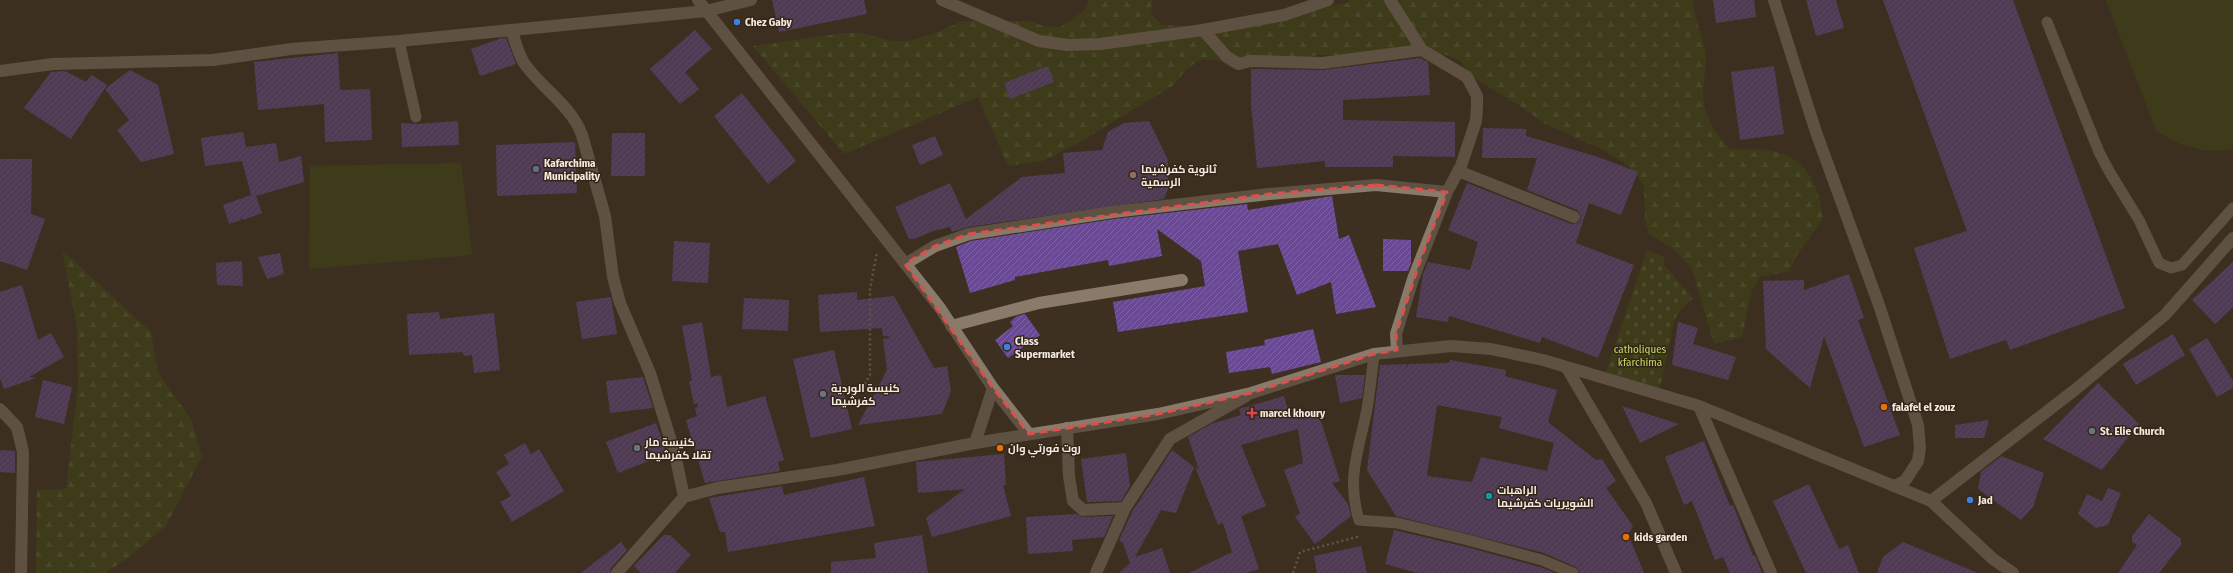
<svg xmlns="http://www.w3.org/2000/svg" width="2233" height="573" viewBox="0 0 2233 573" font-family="'Fira Sans Condensed',Cairo,sans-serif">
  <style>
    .forest { fill: url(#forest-firs) }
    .cemetery { fill: url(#cemetery-stones) }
    .pitch { fill: #404a14 }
    .building { fill: url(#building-hatch); fill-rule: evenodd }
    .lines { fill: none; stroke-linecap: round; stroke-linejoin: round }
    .path { stroke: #8b8074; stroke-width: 2.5; stroke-dasharray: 2 3; stroke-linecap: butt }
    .lane { stroke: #897a69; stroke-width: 11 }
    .street { stroke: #897a69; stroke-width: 12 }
    .secondary { stroke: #897a69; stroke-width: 12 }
    .marked { fill: none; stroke: #dc4f4d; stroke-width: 3; stroke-dasharray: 8 5; stroke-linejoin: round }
    .shop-dot { fill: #3f7fe0; stroke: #332617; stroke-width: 1.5 }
    .service-dot { fill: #5c6f8a; stroke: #332617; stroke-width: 1.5 }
    .education-dot { fill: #8d6e63; stroke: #332617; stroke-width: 1.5 }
    .worship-dot { fill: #6b7280; stroke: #332617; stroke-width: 1.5 }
    .food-dot { fill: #e8710a; stroke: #332617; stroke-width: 1.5 }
    .health-dot { fill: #e0444e; stroke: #332617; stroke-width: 1.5 }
    .culture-dot { fill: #0f9aa8; stroke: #332617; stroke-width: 1.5 }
    .labels { text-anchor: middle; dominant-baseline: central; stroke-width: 3; stroke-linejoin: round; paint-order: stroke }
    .poi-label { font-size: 11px; font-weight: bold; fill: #f3eae1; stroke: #332617; text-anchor: start }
    .park-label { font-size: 11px; fill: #c0d85f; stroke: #332617 }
  </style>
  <defs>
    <pattern id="forest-firs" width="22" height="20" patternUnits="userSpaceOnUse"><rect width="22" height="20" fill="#404a14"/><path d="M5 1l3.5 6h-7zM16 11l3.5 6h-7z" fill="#5c6436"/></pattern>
    <pattern id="cemetery-stones" width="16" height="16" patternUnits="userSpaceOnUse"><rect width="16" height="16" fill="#404a14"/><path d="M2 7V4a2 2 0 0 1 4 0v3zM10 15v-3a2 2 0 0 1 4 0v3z" fill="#5c6436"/></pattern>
    <pattern id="building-hatch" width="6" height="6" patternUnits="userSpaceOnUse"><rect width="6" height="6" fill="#694993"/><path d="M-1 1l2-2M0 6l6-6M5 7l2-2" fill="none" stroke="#7f63a2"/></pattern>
  </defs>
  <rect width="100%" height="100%" fill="#3d3021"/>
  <path class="forest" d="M1089,0H1152L1151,14L1162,25L1193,26L1309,11L1347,3L1350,0H1692C1694,18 1702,33 1705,50C1707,61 1705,70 1704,81C1700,110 1711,128 1730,149C1743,150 1758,148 1771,151C1807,157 1819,186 1823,219L1797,255L1789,272L1761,276L1752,290L1742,337L1714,344L1692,269L1674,249L1649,234L1645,220L1644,187L1637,175L1626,164L1602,149L1545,124L1519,105L1482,83L1469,74L1461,61L1446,55H1316L1284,67L1252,64L1235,70C1206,50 1194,59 1174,85L1073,146L1042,161L1008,166L978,97L844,154L753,46L844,33H860L892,41H908L936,33L962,21H1029L1044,26L1060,27L1074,19L1086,8Z
    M62,250L151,332L158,373L191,419L202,456L166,526L127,559L105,573H36L37,490L66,489L78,385L77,328Z"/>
  <path class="cemetery" d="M1647,250L1664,257V265L1693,298L1683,307L1674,320L1660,388L1605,375Z"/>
  <path class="pitch" d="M2106,0H2233V149C2207,155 2177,146 2156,130Z
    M461,163L472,255L309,269L310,166Z"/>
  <path class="building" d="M772,0H864L867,14L779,32Z
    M1713,0H1754L1756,17L1716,23Z
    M1806,0H1836L1844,28L1816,36Z
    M1883,0H2013L2125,308L2010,350L2006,340L1950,359L1914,248L1967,231Z
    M695,30L712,49L685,72L699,89L680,104L650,69Z
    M502,38H506L516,64L480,76L471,49Z
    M338,53L340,90L370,89L372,140L325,142L324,104L258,110L254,62Z
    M1420,58L1428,62L1430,95L1343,100V120L1455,122V157L1393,156V167H1325V161L1257,168L1251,104V69L1323,70Z
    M1048,66L1054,82L1010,99L1004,83Z
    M1774,66L1784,134L1740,140L1731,72Z
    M130,70L158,85L174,154L141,162L117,130L129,120L105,89Z
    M65,71L86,82L92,75L107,85L71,139L24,108L51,72Z
    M742,93L796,161L768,184L714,116Z
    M458,121L459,145L402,147L401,123L417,124Z
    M1149,121L1168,160V189L1164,199L968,227L952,232L950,227L933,231L914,239H909L895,207L950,183L966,219L1022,177L1065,173L1063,153L1102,150L1108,132L1124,123Z
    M1483,128L1526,129V136L1598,157L1638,172L1621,215L1589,203L1576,243L1634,265L1598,358L1542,337L1540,343L1449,316L1448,322L1416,317L1423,274L1428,262L1470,270L1478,242L1448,230L1467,183L1571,224L1578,223L1581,219L1580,213L1577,210L1527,190L1537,158H1482Z
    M243,132L246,147L276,143L279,162L301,156L304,182L256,196L262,213L243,220L241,217V220L229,224L223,205L251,195L242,161L205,166L201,138Z
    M612,133H645V176H611Z
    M935,136L943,155L920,165L912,145Z
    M575,142L577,193L497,196L496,145Z
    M0,159H32L31,214L45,219L27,270L0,261Z
    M1332,196L1339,239L1349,235L1376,307L1336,314L1331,282L1297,295L1278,244L1238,251L1248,312L1118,332L1113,302L1205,286L1201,261L1157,229L1162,256L1109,266L1108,260L1015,277V280L970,293L956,247L971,241L1114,219L1247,204L1248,210Z
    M1383,239L1411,240V263L1408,271H1383Z
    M674,241L710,243L708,283L672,281Z
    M280,253L284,274L267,279L258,257Z
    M242,261L243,286L217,285L216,263Z
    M2233,262V307L2215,324L2192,300Z
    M1849,274L1864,318L1858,320L1900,435L1864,447L1824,336L1810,388L1766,349L1763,281L1804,280V290Z
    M22,285L38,340L51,333L64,357L29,377L36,378L4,389L0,378V292Z
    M857,292V300L894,296L934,368L947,366L951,391L942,414L858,425L887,370L883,339L889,338L888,336H883L882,328L820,332L818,295Z
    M611,297L617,334L582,339L576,302Z
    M744,298L789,300L788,331L742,329Z
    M439,312L440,319L494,313L500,370L474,373L472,355L464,356L463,352L409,355L407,314Z
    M1025,314L1040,335L1008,358L995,340L1013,326L1010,322L1017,316Z
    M702,322L711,377L721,375L727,407L765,396L784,460L778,462L780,471L705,483L686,420L697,416L695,408L698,407L697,403L694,404L689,381H692L682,326Z
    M1678,322L1698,328L1693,344L1736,357L1728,380L1672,365Z
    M1313,329L1321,362L1272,374L1270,367L1229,373L1226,352L1265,345L1264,340Z
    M2173,334L2185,355L2136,385L2123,364Z
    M2207,338L2233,381V388L2217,397L2189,349Z
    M834,350L852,429L811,438L793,359Z
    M1450,360L1506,370L1505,376L1557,390L1548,422L1596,460L1602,459L1616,481L1606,488L1633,526L1628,534L1644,573H1580L1576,567L1544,553L1396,516L1367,470L1380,365L1406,364L1407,368L1408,364L1449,363ZM1437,405L1502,417L1499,428L1554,443L1547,471L1481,457L1472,482L1427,476Z
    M1335,375H1365L1362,398L1340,403Z
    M643,377L653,408L610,413L606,381Z
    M43,380L72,387L64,424L35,417Z
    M2098,383L2139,424L2102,470L2043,439Z
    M1284,396L1289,413L1317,409L1340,481L1332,483L1348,504L1351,516L1315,544L1295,517L1300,513L1284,470L1303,463L1298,429L1241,445L1266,506L1241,516L1259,569L1246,573H1189L1232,552L1223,523L1218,525L1195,467L1199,470L1188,437L1211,424L1241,415L1239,409Z
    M1622,406L1679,424L1640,443Z
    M1989,420L1984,438H1955V425Z
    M656,423L667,454L618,473L606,442Z
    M1704,441L1730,506L1733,505L1753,556L1755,555L1762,573H1730L1723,557L1715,560L1692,501L1684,505L1665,457Z
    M525,443L531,454L539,449L564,491L512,522L500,502L511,496L496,472L509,464L504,455Z
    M0,450L15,451V473L0,472Z
    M1172,450L1194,467L1176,513L1161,510L1135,557L1162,548L1170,573H1119L1130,563L1123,543L1119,540L1132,512Z
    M1126,453L1130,486L1121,501L1087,502L1081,459Z
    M1004,454L1006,485H1003L1011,516L932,537L926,518L965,489L918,493L916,462Z
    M2001,456L2044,473L2033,507L2021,520L1978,489L1981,472Z
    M864,477L875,526L728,552L725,532H720L709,498L782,486L784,495Z
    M1809,484L1839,549L1848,545L1859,573H1806L1773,501Z
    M2108,488L2121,493L2108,525L2096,528L2078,514L2087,494L2102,501Z
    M1076,514L1083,517L1113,516L1104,537L1072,540L1073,551L1028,554L1026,517Z
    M2149,514L2181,539V545L2159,573H2118L2137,545L2132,542V536Z
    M1394,530L1466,547L1540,567L1555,573H1417L1385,564Z
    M664,535H670L691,555L675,573H641L634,566Z
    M922,535L928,573H831V562L876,558L874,543Z
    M621,542L627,550L611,568L610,573H581Z
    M1903,542L1978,573H1877L1883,557Z
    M1361,546L1367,573H1317L1314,556Z"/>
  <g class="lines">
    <path class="path" d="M855,395L859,393L870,375V289L877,252
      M1293,573L1300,552L1357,537V535"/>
    <path class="lane" d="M2047,22L2099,152L2109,171L2139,220L2159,263L2171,268L2182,265L2233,208
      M399,41L416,117
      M1374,354C1372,372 1370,391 1367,409C1359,450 1346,478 1359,520L1397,523L1468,540L1542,560L1573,573"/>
    <path class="street" d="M942,0L1039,41L1068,45L1100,44L1203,30L1284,15L1328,0
      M1390,0L1422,50L1467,77L1477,96V106L1476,121L1461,166L1447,192L1413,279L1396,334L1397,350
      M1203,30L1227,57L1239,64L1250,61L1322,63L1422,50
      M512,31C515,42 518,53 524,63C541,88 571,105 582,135L605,216L613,277L620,303L650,373L675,454L684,497
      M0,71L53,64L213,60L291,49L399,41L706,11L751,0
      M1458,171L1574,217
      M905,264L935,246L969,234L1113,212L1269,194L1376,185L1447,192
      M951,326L1039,303L1182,280
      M0,409L17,427L23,452L21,573
      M1067,428L1069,476L1073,501L1083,510L1125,508
      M1894,486L1931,501L1993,559L2013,573
      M1931,501L2076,389L2165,315L2233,238
      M617,573L684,497L717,488L837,470L975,443
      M1096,573L1125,508L1170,439L1246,396"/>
    <path class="secondary" d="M698,0L940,308L993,388L1029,434
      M1567,368L1646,503L1676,573
      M993,388L975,443L1158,414L1251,393L1374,354L1451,346L1491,349L1543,360L1699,406L1894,486L1905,481L1918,461L1920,448L1918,425L1879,305L1816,132L1774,0
      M1699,406L1771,573"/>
  </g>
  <path d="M0 0H2233V573H0ZM1376,185L1447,192L1421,258L1396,334L1397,350L1374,354L1251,393L1158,414L1029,434L993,388L905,264L935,246L969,234L1269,194Z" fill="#3d3021" fill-opacity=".55" fill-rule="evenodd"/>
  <path class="marked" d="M1376,185L1447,192L1421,258L1396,334L1397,350L1374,354L1251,393L1158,414L1029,434L993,388L905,264L935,246L969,234L1269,194Z"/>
  <g class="shop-dot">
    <circle cx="737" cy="22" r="4"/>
    <circle cx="1007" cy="347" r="4"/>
    <circle cx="1970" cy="500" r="4"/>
  </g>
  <circle class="service-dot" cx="536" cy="169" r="4"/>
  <circle class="education-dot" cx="1133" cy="175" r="4"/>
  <g class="worship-dot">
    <circle cx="823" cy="394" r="4"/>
    <circle cx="2092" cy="431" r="4"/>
    <circle cx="637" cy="448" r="4"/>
  </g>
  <g class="food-dot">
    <circle cx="1884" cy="407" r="4"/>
    <circle cx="1000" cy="448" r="4"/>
    <circle cx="1626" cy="537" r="4"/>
  </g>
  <path class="health-dot" d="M1250 407h4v4h4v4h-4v4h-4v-4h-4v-4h4z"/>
  <circle class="culture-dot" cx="1489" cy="496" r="4"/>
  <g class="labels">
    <g class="poi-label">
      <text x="745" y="22">Chez Gaby</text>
      <text x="544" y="163">Kafarchima<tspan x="544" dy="13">Municipality</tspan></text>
      <text x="1141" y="169">ثانوية كفرشيما<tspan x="1141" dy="13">الرسمية</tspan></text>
      <text x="1015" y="341">Class<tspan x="1015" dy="13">Supermarket</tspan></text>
      <text x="831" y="388">كنيسة الوردية<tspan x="831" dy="13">كفرشيما</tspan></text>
      <text x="1892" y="407">falafel el zouz</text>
      <text x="1260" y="413">marcel khoury</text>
      <text x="2100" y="431">St. Elie Church</text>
      <text x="645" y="442">كنيسة مار<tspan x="645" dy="13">تقلا كفرشيما</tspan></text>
      <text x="1008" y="448">روت فورتي وان</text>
      <text x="1497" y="490">الراهبات<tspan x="1497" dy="13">الشويريات كفرشيما</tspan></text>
      <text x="1978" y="500">Jad</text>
      <text x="1634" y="537">kids garden</text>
    </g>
    <g class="park-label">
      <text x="1640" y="349">catholiques<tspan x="1640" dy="13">kfarchima</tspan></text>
    </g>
  </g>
</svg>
